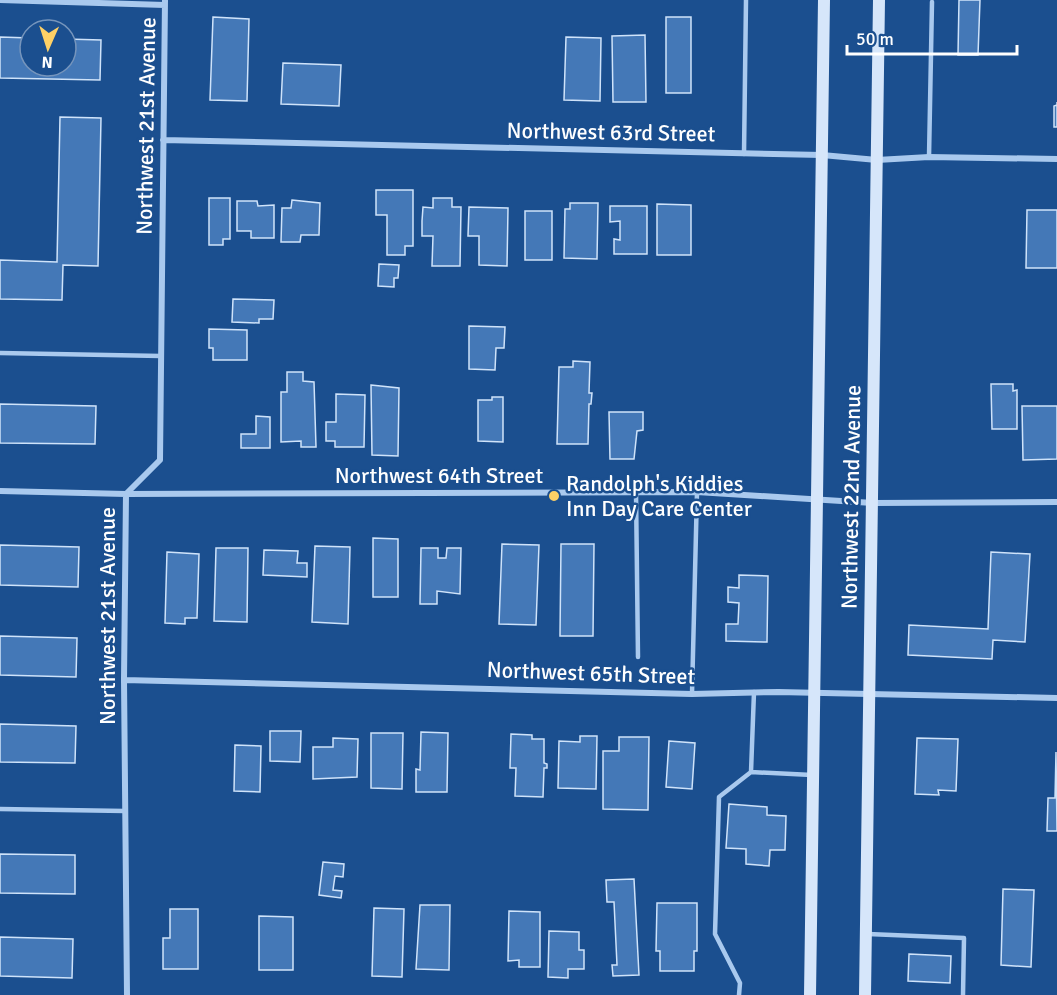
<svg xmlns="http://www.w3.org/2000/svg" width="1057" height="995" viewBox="0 0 1057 995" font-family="Signika,sans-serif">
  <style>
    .building { fill: #4478b7; stroke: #cfe3fa; stroke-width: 1.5 }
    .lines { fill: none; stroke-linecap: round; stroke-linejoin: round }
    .lane { stroke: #a9c9ee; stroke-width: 4.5 }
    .street { stroke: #a9c9ee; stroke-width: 6 }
    .secondary { stroke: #d6e6fa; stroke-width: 12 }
    .poi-dot { fill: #ffd166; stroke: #1b4f8f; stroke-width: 2 }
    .labels { text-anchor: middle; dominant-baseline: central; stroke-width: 5; stroke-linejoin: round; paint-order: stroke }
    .street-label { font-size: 22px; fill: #fff; stroke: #1b4f8f }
    .poi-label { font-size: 22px; fill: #fff; stroke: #1b4f8f; text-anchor: start }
  </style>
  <rect width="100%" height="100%" fill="#1b4f8f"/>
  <path class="building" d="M959,0H980L978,55H958Z
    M213,17L249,19L247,101L210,100Z
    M666,17H691V93H666Z
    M645,35L646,102H613L612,36Z
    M0,37L30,38V66H66V39L101,40L100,80L0,78Z
    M566,37L601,38L600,101L564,100Z
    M283,63L341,65L339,106L281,104Z
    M1057,102V127H1054V106L1057,105Z
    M60,117L101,118L98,266L63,265L62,300L0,299V260L57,262Z
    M376,190H413V246H405V255H387V215H376Z
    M209,198H230V239H223V245H209Z
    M433,198H452V207H461L460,266H432L433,236H422V221L423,207L433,208Z
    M292,200L320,203L319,235H301L300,242H281L282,208H291Z
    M237,201H257L258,206L274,205V238H251V231H237Z
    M570,203H598L597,259L564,258L565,209H570Z
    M657,204L691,205V255H657Z
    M610,206H647V254H614V239L620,240V221L610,222Z
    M469,207L508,208L507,266L479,265V236H468Z
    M1027,210H1057V268H1026Z
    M525,211H552V260H525Z
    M379,264L399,265L398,278H394V287L378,286Z
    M233,299L274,300L273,319H259V323L232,322Z
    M469,326L505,327L504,348H496L495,370L469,369Z
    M209,329L247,330V360H213V348H209Z
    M573,361L590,362L589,393H592L591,404H589L588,444H557L559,367H573Z
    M287,372H303V381L314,382L316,447H301V441L281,442V392H287Z
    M991,384H1013V391L1017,390V429H992Z
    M371,385L399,388L398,456L372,455Z
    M336,394L365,395L364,447H335V441H326V422H336Z
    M492,397H503V442L478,441V400H492Z
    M0,404L96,406L95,444L0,443Z
    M1022,406H1057V459L1023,460Z
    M609,412H643V430L637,431L634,459H610Z
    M256,416L270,417V448H241V434H256Z
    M373,538L398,539V597H373Z
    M502,544L539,545L536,625L499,624Z
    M561,544H594L593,636H560Z
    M0,545L79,547L78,587L0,585Z
    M315,546L350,547L348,624L312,622Z
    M216,548H248L247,622L214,621Z
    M421,548H438V558H446L447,548H461L460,594L437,591V604H420Z
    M264,550L298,551L297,563H307V577L263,575Z
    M167,552L199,554L197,618H185V624L165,623Z
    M991,552L1030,554L1025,642L993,640L992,659L908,655L909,625L988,629Z
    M739,575L768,576L767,642L726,641V624H738L739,603L728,602V587L739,588Z
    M0,636L77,638L76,677L0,675Z
    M0,724L76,726L75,763L0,762Z
    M270,731H301L300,762L270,761Z
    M421,732L448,733L447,792H416V769L420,770Z
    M371,733H403L402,789L371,788Z
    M511,734L532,735V739H544V763L547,764V768H544L543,797L515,796L516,768H510Z
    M580,736H597L596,789L558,788L559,741L580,742Z
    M619,737H649L648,810L603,809V751H619Z
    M333,738L358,739L357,777L313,779V747H333Z
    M917,738L958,739L956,791L938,790L939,795L915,794Z
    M669,741L695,743L692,789L666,787Z
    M235,745L261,746L260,792L234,791Z
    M1056,752L1057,831H1047L1048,798H1055Z
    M729,804L767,807V815L786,816L785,850H770L769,866L746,864V849L726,848Z
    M0,854L75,855V894L0,893Z
    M323,862L344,864L343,877L335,876L333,890L342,891L341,898L319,895Z
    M634,879L639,975L613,976L612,965H617L614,902H607L606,880Z
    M1003,889L1034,890L1031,967L1001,965Z
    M657,903H697V951H694V971H660V951H656Z
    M420,905H450L449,970L416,969Z
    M374,908L404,909L402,977L372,976Z
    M170,909H198V969H163V938H170Z
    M509,911L540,912V967H519V960L508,961Z
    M259,916L293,917V970H259Z
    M549,931L579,932V950H584V969H568V978L548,977Z
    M0,937L73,939L72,978L0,976Z
    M909,954L951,956L950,983L908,981Z"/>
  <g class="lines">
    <path class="lane" d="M744,154L746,0
      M929,157L932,2
      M0,353L161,356
      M636,492L638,657
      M754,692L751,772L812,775
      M692,694L697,492
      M0,809L125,811
      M868,934L964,938L963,995
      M739,995L740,983L715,934L719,797L751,772"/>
    <path class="street" d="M0,0L165,5
      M163,140L822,155L877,160L929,157L1057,159
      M0,491L126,494L697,492L873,503L1057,502
      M124,680L692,694L778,692L1057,698
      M127,995L124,680L126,494L160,460L165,0"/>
    <path class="secondary" d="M810,995L824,0
      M865,995L879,0"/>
  </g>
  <circle class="poi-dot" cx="554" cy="496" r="6"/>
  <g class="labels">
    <g class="street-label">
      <text transform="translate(146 126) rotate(-89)">Northwest 21st Avenue</text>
      <text transform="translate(611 132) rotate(1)">Northwest 63rd Street</text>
      <text x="439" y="475">Northwest 64th Street</text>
      <text transform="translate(851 497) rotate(-89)">Northwest 22nd Avenue</text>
      <text transform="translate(107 616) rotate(-90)">Northwest 21st Avenue</text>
      <text transform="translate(591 673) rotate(2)">Northwest 65th Street</text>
    </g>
    <g class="poi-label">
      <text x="566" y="483">Randolph's Kiddies<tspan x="566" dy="25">Inn Day Care Center</tspan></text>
    </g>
  </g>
  <g transform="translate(48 48) rotate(183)"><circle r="28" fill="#1b4f8f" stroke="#7695bc" stroke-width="1.5"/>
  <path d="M0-4.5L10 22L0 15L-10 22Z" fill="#ffd166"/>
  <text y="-9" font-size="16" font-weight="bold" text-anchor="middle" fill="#ffffff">N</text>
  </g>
  <path d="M847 45v9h170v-9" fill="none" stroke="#ffffff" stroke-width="3"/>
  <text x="856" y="45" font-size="18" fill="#ffffff" stroke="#1b4f8f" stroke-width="4.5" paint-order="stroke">50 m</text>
</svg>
